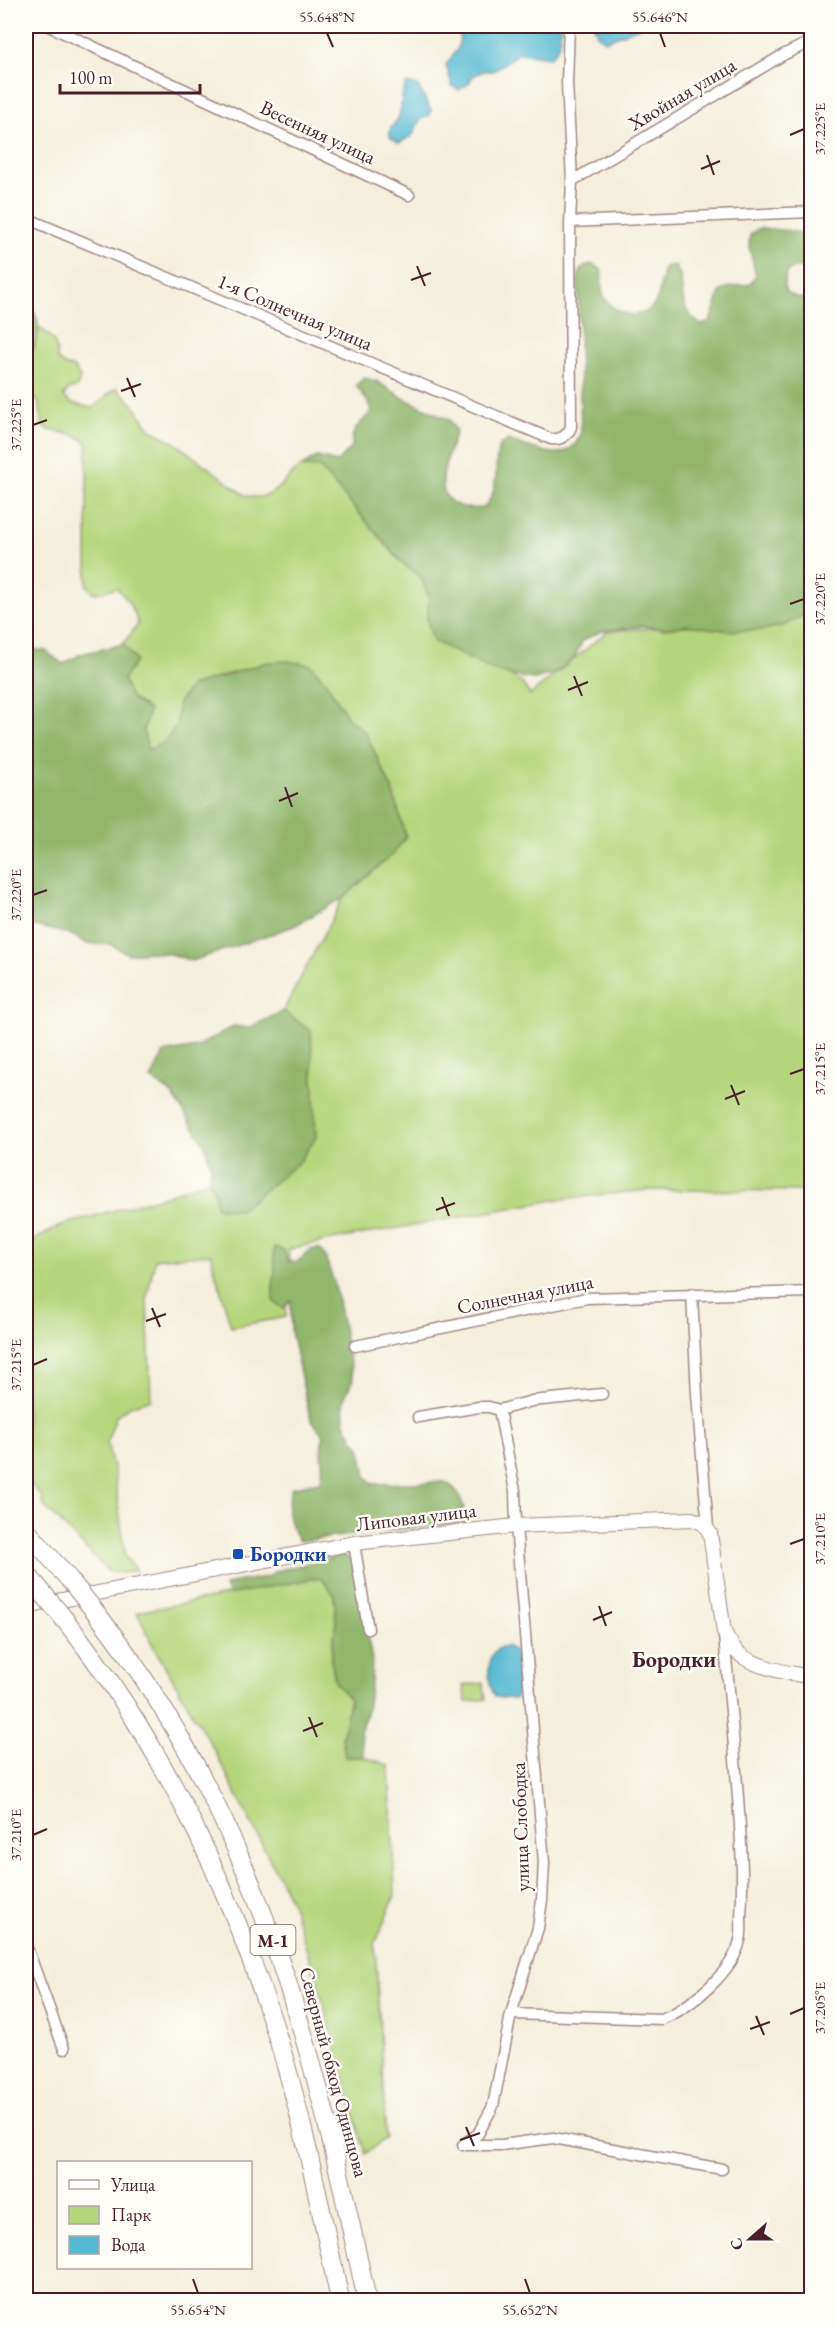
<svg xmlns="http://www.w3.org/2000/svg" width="837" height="2326" viewBox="0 0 837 2326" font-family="'EB Garamond',serif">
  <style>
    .green { fill: #b5d57c; stroke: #807a54; stroke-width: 1.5 }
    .forest { fill: #90b66c; stroke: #6d6a4c; stroke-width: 1.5 }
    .water { fill: #54b9d2; stroke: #4f6c7e; stroke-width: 1.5 }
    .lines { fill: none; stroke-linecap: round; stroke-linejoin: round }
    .minor-casing { stroke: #9f8784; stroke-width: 13 }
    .tertiary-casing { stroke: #9f8784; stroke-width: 16 }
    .trunk-casing { stroke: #9f8784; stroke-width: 20 }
    .minor { stroke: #fff; stroke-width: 10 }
    .tertiary { stroke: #fff; stroke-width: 14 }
    .trunk { stroke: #fff; stroke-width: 18 }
    .trunk-bridge-casing { stroke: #9f8784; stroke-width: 20; stroke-linecap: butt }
    .trunk-bridge { stroke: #fff; stroke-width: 18 }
    .ticks { fill: none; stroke: #4a1f2b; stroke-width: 2 }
    .transit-dot { fill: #1a4fb4; stroke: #fdfcf7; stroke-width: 2 }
    .labels { text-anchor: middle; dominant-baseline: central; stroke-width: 5; stroke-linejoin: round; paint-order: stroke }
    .shield { fill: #fdfcf7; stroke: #806168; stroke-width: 1.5 }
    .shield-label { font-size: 18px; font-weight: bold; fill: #4a1f2b }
    .street-label { font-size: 20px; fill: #4a1f2b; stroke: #fdfcf7 }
    .transit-label { font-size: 20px; font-weight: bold; fill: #164399; stroke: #fdfcf7; text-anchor: start }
    .quarter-label { font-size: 22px; font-weight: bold; fill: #4a1f2b; stroke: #fdfcf7 }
    .neatline { fill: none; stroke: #4a1f2b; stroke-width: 2 }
    .ticks-label { font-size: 15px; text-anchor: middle; fill: #4a1f2b }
  </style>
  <rect width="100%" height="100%" fill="#fdfcf7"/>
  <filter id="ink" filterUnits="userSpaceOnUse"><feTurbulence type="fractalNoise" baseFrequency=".0167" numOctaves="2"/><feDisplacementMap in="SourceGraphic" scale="12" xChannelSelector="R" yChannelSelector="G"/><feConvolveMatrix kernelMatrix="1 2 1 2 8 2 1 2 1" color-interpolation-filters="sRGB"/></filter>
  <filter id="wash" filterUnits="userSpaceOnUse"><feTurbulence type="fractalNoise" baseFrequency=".008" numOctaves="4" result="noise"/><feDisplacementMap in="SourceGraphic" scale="24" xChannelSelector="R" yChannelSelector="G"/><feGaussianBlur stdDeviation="1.35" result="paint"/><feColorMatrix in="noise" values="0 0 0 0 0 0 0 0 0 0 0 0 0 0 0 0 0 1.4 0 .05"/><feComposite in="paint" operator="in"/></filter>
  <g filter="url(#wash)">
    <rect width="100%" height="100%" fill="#f4efdd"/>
    <path class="green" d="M40,328C53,338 58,342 57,359L64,365L74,368L80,377L77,387L68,390L63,396L71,403L92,408C102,402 107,394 117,388L132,403L151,430L171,440L245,495C273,504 281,482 300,467L320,468L403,564L421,577L429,598L427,620L492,670L512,676L523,684L530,695L608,631L779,620L811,598V1191L649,1190L560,1199L331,1240L289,1249L286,1317L231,1327L210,1254L155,1259L147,1297L151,1399L130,1406L116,1416L107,1442L114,1471L125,1556L136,1570L123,1573L108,1571L43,1505L42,1497L26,1479V1244L62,1225L165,1196L209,1180L215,1194L216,1207L240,1210L300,1161L311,1031L283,1011L343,898L393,854L406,837L392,789L365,732L348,718L326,682L268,662L191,686L178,703L177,725L165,742L148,751L143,730L149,710L132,699L123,679L136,661L123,644L138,624C134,610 128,598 117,588L95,593L87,586V443C75,431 57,435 43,427C38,409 45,402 26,391V355L34,349Z
      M321,1577L334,1594L336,1622L331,1660L336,1684L350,1699L342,1737L345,1757H364L389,1765L395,1895L375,1944L386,2138L365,2154L320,1991L291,1901L213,1748L152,1644L137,1612Z
      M483,1683L486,1699L466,1702L463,1686Z"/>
    <path class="forest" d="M759,228L792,231L811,236V263L788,270C777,293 791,297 811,300L812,602L802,616L783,626L761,630L729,631L687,625L665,629L643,626L602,631L583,640L574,658L555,673L534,679L512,676L492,670L433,641L427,620L429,598L421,577L403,564L320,468L300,467L317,457L337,462L352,447C351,427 360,425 371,412L368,402L356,385L364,378L376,381L403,398L450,420L456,431C450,452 429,494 457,505C467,509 475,510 485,507C501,486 493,469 499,446L508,440C535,448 567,468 581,434L578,278L582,268L591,264L601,269C603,278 600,289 604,297C615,317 647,323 657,299C662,288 659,278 665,267L675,265C690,290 672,304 701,325L710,322L720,292L729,287L750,284L756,276L749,246L750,235Z
      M26,305C44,316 41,343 26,355Z
      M123,644L136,661L123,680L132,699L149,710L143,730L148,750L165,742L177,725L178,703L191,686L268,662L288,661L311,665L326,682L348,718L365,732L392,789L406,837L393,854L343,898L294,926L192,961L171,954L149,952L128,954L110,944H88L70,934L30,925L26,927V649L46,651L63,664L81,654Z
      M283,1011L311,1031L316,1137L300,1161L240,1210L216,1207L215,1194L209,1180L211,1166L204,1143L172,1094L151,1079L164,1053L197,1047L234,1026L249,1028Z
      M274,1247L284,1250L287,1260L296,1263L310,1250L319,1248L325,1256L335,1286L353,1379L343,1401L344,1421L353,1439L360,1446L366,1476L373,1484L444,1482C460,1488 465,1506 465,1522L299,1541C288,1523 284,1509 292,1488L321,1481C326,1464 317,1456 324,1435L312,1421L309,1413L291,1332V1301L283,1308L274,1302C270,1289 275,1280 275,1267C274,1259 273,1255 274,1247Z
      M342,1555L349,1558L353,1563L372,1659L371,1682L367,1710L360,1732L364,1757H345L342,1737L350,1699L336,1684L331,1660L336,1622L334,1594L321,1577L229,1595L225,1586L235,1582L267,1577L276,1571Z"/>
    <path class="water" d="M462,26H561C561,38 560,49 550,57L519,53L493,71H483L473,76L468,84L459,90L452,86L446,65L458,48Z
      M594,26H642L605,41L597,34Z
      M407,83L418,86L431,110L430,115L420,120L413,135L399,143L390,137C388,126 396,125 399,116C404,103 399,97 407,83Z
      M507,1646L516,1652L521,1676L522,1691L514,1699L495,1697C487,1680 483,1648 507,1646Z"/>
  </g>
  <g filter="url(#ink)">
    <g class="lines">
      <g class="minor-casing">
        <path id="minor" d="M49,26L409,195
          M572,181L783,55L812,41
          M26,218L551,439C561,440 567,436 571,427L570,222L572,181L567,83L569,26
          M570,222L812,212
          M692,1294L697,1395L708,1528
          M355,1346L587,1298L812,1292
          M418,1417L479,1407H489L499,1410L532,1401L602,1394
          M354,1543L368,1629
          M26,1945L64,2049
          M511,2014L662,2019C690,2008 734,1971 740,1940C742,1933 741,1925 741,1918C743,1887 742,1857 740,1827C736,1763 730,1699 724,1636
          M463,2145L478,2134L493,2106L511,2014L538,1928L542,1900L544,1862L516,1526L515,1491L499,1410
          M463,2145H501L553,2138L722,2169"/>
      </g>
      <g class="tertiary-casing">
        <path id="tertiary" d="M26,1607L354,1543L516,1526L692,1519L703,1523L710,1533L724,1632C728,1639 732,1647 738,1653C756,1668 788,1673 812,1677"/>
      </g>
      <g class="trunk-casing">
        <path id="trunk" d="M26,1530L69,1579
          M26,1573L36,1585
          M97,1614C193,1736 257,1878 301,2027C328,2116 347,2209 367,2300
          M65,1620C163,1745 229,1884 277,2035C304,2122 321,2212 340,2300"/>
      </g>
      <use href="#minor" class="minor"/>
      <use href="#tertiary" class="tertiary"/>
      <use href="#trunk" class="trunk"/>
      <g class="trunk-bridge-casing">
        <path id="trunk-bridge" d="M69,1579L97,1614
          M36,1585L65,1620"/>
      </g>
      <use href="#trunk-bridge" class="trunk-bridge"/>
    </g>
  </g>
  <path class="ticks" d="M327,33L333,47M660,33L665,47M790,135L804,129M707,155L714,175M701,169L720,161M417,266L425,286M411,280L431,273M127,378L135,397M121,391L141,384M33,425L47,420M790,604L804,599M574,676L582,696M568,690L588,682M285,787L292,807M279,801L298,793M33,895L47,890M790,1074L804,1069M731,1085L739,1105M725,1099L745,1091M442,1197L449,1216M436,1210L455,1203M152,1308L160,1327M146,1321L166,1314M33,1365L47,1359M790,1544L804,1539M599,1606L606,1626M593,1620L612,1612M309,1717L317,1737M303,1731L323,1723M33,1835L47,1829M790,2014L804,2008M756,2016L764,2035M750,2029L770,2022M466,2127L474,2146M460,2140L480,2133M193,2279L198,2293M525,2279L530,2293"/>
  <rect class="transit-dot" x="232" y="1548" width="12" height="12" rx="3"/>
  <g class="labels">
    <rect class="shield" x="250.5" y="1925" width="45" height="30" rx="4.5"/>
    <g class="shield-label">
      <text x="273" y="1940">М-1</text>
    </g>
    <g class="street-label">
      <text transform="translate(682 94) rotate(-31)">Хвойная улица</text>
      <text transform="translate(318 132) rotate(25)">Весенняя улица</text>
      <text transform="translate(295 312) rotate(23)">1-я Солнечная улица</text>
      <text transform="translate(525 1294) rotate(-11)">Солнечная улица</text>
      <text transform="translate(416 1517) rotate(-7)">Липовая улица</text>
      <text transform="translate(520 1827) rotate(-92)">улица Слободка</text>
      <text transform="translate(334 2072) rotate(75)">Северный обход Одинцова</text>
    </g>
    <g class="transit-label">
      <text x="250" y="1554">Бородки</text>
    </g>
    <g class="quarter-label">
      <text x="674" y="1659">Бородки</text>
    </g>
  </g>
  <rect width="837" height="2326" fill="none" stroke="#fdfcf7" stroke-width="66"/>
  <rect x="57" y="2161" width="195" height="108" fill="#fdfcf7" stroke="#b5a4a5" stroke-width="1.5"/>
  <rect x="69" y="2180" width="30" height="9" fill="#ffffff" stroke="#b5a4a5" stroke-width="1.5"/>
  <text x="111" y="2191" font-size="18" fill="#4a1f2b">Улица</text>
  <rect x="69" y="2206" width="30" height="18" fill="#b5d57c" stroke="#b5a4a5" stroke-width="1.5"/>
  <text x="111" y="2221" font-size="18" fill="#4a1f2b">Парк</text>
  <rect x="69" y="2236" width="30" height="18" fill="#54b9d2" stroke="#b5a4a5" stroke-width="1.5"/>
  <text x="111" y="2251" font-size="18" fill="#4a1f2b">Вода</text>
  <g transform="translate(750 2239) rotate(249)" stroke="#fdfcf7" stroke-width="4.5" paint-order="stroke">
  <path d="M0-4.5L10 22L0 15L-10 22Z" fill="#4a1f2b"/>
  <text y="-9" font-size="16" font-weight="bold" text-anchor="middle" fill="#4a1f2b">С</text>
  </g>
  <path d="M60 84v9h140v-9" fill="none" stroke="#4a1f2b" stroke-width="3"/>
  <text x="69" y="84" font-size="18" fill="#4a1f2b" stroke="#fdfcf7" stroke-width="4.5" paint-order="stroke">100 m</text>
  <rect x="33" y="33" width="771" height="2260" class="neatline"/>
  <g class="ticks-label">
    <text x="327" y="22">55.648°N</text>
    <text x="660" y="22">55.646°N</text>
    <text transform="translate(820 129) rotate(-90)" y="5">37.225°E</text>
    <text transform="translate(16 425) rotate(-90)" y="5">37.225°E</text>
    <text transform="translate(820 599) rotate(-90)" y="5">37.220°E</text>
    <text transform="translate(16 895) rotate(-90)" y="5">37.220°E</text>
    <text transform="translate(820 1069) rotate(-90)" y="5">37.215°E</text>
    <text transform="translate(16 1365) rotate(-90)" y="5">37.215°E</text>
    <text transform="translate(820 1539) rotate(-90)" y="5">37.210°E</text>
    <text transform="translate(16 1835) rotate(-90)" y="5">37.210°E</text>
    <text transform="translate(820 2008) rotate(-90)" y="5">37.205°E</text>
    <text x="198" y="2315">55.654°N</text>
    <text x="530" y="2315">55.652°N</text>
  </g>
</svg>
